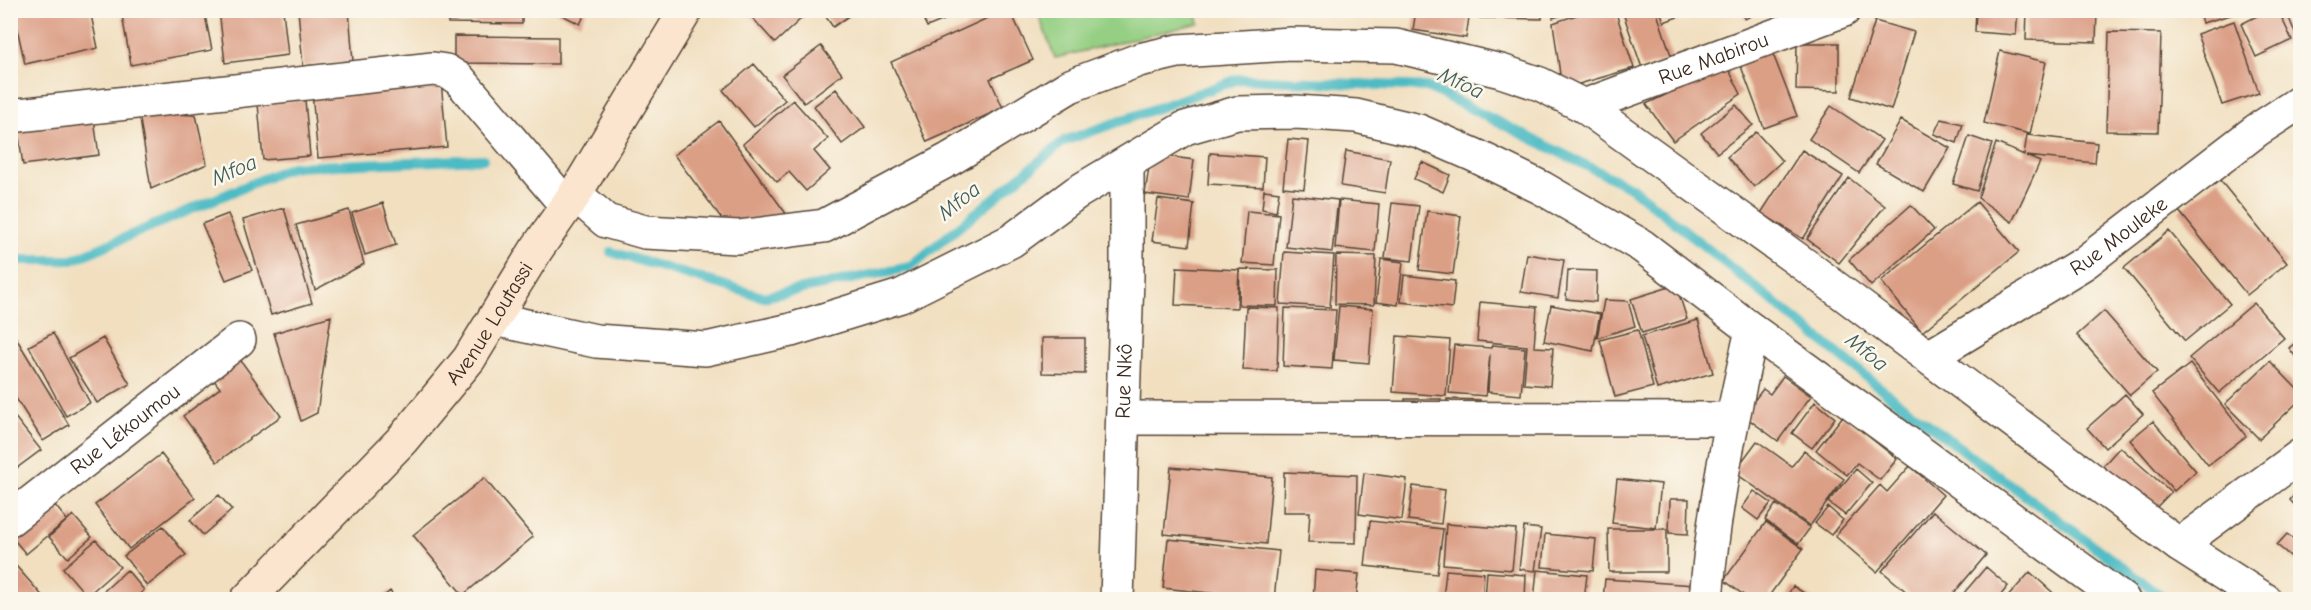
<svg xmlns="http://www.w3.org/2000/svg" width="2311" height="610" viewBox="0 0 2311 610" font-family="'Comic Neue',sans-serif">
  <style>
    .green { fill: #94cf83; stroke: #687c50; stroke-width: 1.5 }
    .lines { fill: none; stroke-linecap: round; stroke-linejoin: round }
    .stream { stroke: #4dbbc4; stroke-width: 10 }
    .building { fill: #db9f86 }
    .street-casing { stroke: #564536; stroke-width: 36 }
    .secondary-casing { stroke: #564536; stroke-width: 36 }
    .street { stroke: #fff; stroke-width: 33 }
    .secondary { stroke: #fbe5cf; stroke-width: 33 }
    .labels { text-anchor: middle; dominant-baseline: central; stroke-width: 5; stroke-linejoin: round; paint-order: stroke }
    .street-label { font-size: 21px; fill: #3b2a1e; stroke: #fbf7ec }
    .water-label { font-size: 22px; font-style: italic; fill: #415d58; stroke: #fbf7ec }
  </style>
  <rect width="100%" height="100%" fill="#fbf7ec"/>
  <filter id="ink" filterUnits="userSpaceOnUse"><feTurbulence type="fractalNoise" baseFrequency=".0167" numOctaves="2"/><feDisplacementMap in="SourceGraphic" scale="12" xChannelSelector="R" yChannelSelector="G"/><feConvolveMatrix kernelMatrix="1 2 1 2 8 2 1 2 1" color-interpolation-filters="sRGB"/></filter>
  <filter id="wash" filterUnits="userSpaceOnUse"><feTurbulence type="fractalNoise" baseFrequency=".008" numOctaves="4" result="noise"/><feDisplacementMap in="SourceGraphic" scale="24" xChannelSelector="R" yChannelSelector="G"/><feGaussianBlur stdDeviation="1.35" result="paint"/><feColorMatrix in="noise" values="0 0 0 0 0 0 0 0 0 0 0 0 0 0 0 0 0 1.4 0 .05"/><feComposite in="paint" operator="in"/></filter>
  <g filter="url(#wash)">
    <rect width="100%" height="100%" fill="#f1dfc0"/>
    <path class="green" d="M1037,11H1196L1199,23L1055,58Z"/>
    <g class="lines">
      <path class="stream" d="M611,252L763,297L910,267L1064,141L1239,79L1427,87L1632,188L1894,399L2167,600
        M10,260H72L291,167L483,159"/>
    </g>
    <g id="blocks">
      <path class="building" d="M13,10H90L98,48L25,64Z
        M121,10H204L212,50L131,65Z
        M219,10H283L288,55L225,63Z
        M298,10H349L353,62L303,66Z
        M448,10H522V24L448,23Z
        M552,10H587L580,24Z
        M753,10H801L805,15L775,43L749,14Z
        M821,10H857L833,27Z
        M919,10H960L961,13L927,27Z
        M1005,10H1010L1033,60L990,79L1003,108L927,142L891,62Z
        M1416,10H1470L1466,38L1413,30Z
        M1480,10H1542V19L1480,18Z
        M1553,10H1574V11L1553,18Z
        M1591,10H1615L1634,68L1562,89L1553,23Z
        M1622,10H1656L1672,58L1642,68Z
        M1660,10H1694V11L1664,22Z
        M1741,10H1762L1745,19Z
        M1976,10H2018L2016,35L1975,32Z
        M2027,10H2097L2096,42L2026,40Z
        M2198,10H2245V11L2202,23Z
        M2269,10H2278L2292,40L2256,57L2241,24Z
        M2286,10H2300V46Z
        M1875,21L1914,32L1891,110L1851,97Z
        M2234,21L2259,93L2222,105L2197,34Z
        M2109,32L2161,33L2158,132L2106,131Z
        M454,36L558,37V64L454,63Z
        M1797,43H1839V91L1796,90Z
        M821,46L842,74L804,103L782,75Z
        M1771,49L1797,116L1764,128L1739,61Z
        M2000,51L2046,62L2030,134L1984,123Z
        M754,64L785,100L754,127L723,90Z
        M1727,66L1741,94L1673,141L1646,104Z
        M441,81L447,147L318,158L312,93Z
        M836,89L865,127L842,144L814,106Z
        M305,100L310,156L263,160L258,104Z
        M793,100L828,139L814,151L830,170L806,191L789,172L777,182L743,144Z
        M1736,105L1753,125L1717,153L1701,133Z
        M1831,106L1882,140L1859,173L1809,139Z
        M139,113L196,115L207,164L151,189Z
        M1941,119L1963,124L1957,143L1934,134Z
        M94,120L99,155L23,165L18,130Z
        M1901,120L1950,148L1924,192L1876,164Z
        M719,121L787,215L725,223L674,155Z
        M1756,132L1782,161L1754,187L1727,157Z
        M2027,135L2097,143L2095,163L2026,156L2040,162L2012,222L1978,198L1996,143L2024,155Z
        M1969,136L1992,144L1977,191L1953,184Z
        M1288,139L1309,141L1304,189L1283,187Z
        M1802,150L1843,176L1803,239L1761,213Z
        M1346,151L1390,159L1385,193L1341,186Z
        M1210,153L1265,157L1263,187L1208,184Z
        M1151,154L1194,160L1189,200L1145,194Z
        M1422,162L1450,175L1443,192L1414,179Z
        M1849,178L1885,206L1839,263L1807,239Z
        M2219,179L2287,263L2247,295L2179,211Z
        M1264,190L1279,192L1276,212L1262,209Z
        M1292,195L1338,200L1332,252L1286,247Z
        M1158,199L1194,204L1189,246L1152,241Z
        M1339,200L1379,204L1375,252L1335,248Z
        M1977,202L2019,252L1922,332L1881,281Z
        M383,203L396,245L365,255L352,213Z
        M1392,203L1419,206L1412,261L1385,258Z
        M1911,205L1934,230L1871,286L1849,260Z
        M284,208L312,303L271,315L243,220Z
        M349,210L364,264L315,290L296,225Z
        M1247,211L1279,214L1274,265L1242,263Z
        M1427,211L1461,216L1453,274L1419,270Z
        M228,214L252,270L226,280L202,224Z
        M2169,231L2230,304L2185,341L2124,268Z
        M1284,252L1334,255L1330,307L1280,304Z
        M1527,254L1564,260L1558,298L1521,292Z
        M1336,255L1376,256L1374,305L1335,304Z
        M1381,259L1403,262L1398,305L1376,302Z
        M1177,267L1239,270L1237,308L1175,305Z
        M1240,269L1278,270L1277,306L1239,305Z
        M1568,270L1597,271L1596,302L1566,299Z
        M1404,275L1455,281L1452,308L1401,302Z
        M1676,285L1687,319L1642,333L1631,299Z
        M1604,300L1628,301L1635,326L1597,338Z
        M1480,302L1537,307L1534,347L1553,348L1550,386L1524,384L1527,346L1477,341Z
        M2254,303L2284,338L2219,393L2189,358Z
        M1551,305L1600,314L1593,351L1544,341Z
        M1339,306L1373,309L1369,363L1334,360Z
        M1246,307L1279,308L1277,371L1243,370Z
        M1285,308L1336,310L1332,369L1283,366Z
        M2104,311L2157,372L2130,395L2077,335Z
        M331,316L317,413L301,421L274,333Z
        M1698,320L1713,373L1657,389L1642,336Z
        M1638,330L1653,387L1615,397L1600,340Z
        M53,333L90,403L66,416L29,346Z
        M1397,336L1450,340L1446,396L1393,392Z
        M16,338L69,425L43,441L10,389V341Z
        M103,338L130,384L97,403L69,358Z
        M1042,338H1085V374L1042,373Z
        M2300,339V363L2289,348Z
        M1454,345L1491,348L1492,345L1525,348L1521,395L1488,392L1490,354L1486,396L1449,393Z
        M236,354L281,416L217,462L183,416L220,388L209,374Z
        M2270,361L2300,392V400L2259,439L2225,404Z
        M2190,364L2246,436L2208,465L2152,393Z
        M1783,376L1811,396L1778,441L1743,415L1763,389L1770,394Z
        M2125,394L2143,414L2105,448L2087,428Z
        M1405,399H1441V414L1406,413Z
        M1447,399L1480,400V415L1447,414Z
        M1815,402L1835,418L1812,448L1792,433Z
        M10,411L41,450L10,473Z
        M1843,416L1897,459L1880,480L1857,463L1847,475L1816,450Z
        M2153,421L2196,471L2174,491L2130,440Z
        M1757,441L1792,466L1804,451L1844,479L1810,526L1734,472Z
        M2120,447L2171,492L2152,512L2102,467Z
        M161,454L195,498L129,549L95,505Z
        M1910,466L1943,495L1877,572L1835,536L1880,485L1887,492Z
        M1171,467L1272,477L1266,544L1164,534Z
        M1856,469L1872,483L1845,515L1828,502Z
        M1284,472L1357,475L1356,543L1308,542L1310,512H1283Z
        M1364,473L1407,479L1402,520L1359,514Z
        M484,478L533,537L463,595L413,535Z
        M1617,479L1661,484L1656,528L1612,523Z
        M1413,486L1445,490L1441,524L1408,520Z
        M2300,489V511L2290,500Z
        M1754,491L1771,503L1758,520L1742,508Z
        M219,495L232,510L203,535L190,520Z
        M49,498L67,520L26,554L10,535V529Z
        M1670,499H1689L1688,534L1669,533Z
        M1776,504L1810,528L1798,544L1765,520Z
        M1828,507L1843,520L1831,535L1815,523Z
        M1933,511L1986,555L1948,600H1916L1882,571Z
        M73,515L92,537L68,558L49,537Z
        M1370,521L1443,529L1437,574L1365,566Z
        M1766,522L1803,549L1766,600H1750L1724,580Z
        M1446,524L1516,529L1512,570L1443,564Z
        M163,526L186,555L147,586L124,556Z
        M1524,527L1541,529L1535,571L1519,569Z
        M1608,529H1667V572H1609Z
        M1545,534L1596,539L1593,571L1542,567Z
        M2287,534L2300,544V564L2277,545Z
        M1168,539L1279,551L1274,600L1163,588Z
        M96,540L120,567L87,596L63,568Z
        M10,559L46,600H10Z
        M1986,567L2008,586L1997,600H1958Z
        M127,570L144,590L134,600H94Z
        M1315,570L1359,574L1356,600H1313Z
        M1446,570L1484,573L1482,600H1443Z
        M1537,570L1587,575L1584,600H1534Z
        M1487,572L1526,575L1525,600H1485Z
        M2030,572L2061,600H2005Z
        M1605,579L1695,585L1694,600H1603Z
        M1793,586L1815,600H1785Z
        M390,591L397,600H379Z"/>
    </g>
  </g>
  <g filter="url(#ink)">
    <use href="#blocks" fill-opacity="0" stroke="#564536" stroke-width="1.5"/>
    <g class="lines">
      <g class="street-casing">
        <g id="street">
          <path id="s1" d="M1584,106L1844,10"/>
          <path d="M10,116L433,69L446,71L459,79L567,206"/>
          <path d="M575,194L606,221L645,232L738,237L824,226L950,159L1070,86L1139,60L1178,51L1291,44L1396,46L1501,71L1540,84L1584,106L1809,268L2179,545L2265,600"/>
          <path d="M494,319L596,341L706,349L791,330L901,296L1011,241L1076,193L1185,128L1237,113L1296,112L1356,116L1419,131L1474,155L1542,188L1642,246L1752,330L2123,600"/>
          <path id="s2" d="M1929,357L2084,263L2257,130L2300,102"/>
          <path d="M1123,418L1732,419"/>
          <path id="s3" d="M10,519L239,340"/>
          <path d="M2179,545L2300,456"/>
          <path id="s4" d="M1117,600L1127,276V163"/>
          <path d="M1706,600C1713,509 1732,418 1752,330"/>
        </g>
      </g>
      <g class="secondary-casing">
        <g id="secondary">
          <path id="s5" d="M247,600L402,440L469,359L536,250L575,194L686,10"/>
        </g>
      </g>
      <use href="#street" class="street"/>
      <use href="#secondary" class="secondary"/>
    </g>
  </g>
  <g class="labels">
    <g class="street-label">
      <text stroke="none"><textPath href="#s1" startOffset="138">Rue Mabirou</textPath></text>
      <text stroke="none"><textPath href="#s2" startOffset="225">Rue Mouleke</textPath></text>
      <text stroke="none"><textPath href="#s5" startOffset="369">Avenue Loutassi</textPath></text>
      <text stroke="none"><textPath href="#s4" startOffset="219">Rue Nkô</textPath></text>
      <text stroke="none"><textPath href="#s3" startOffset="146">Rue Lékoumou</textPath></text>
    </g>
    <g class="water-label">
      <text transform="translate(1461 83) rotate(24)">Mfoa</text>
      <text transform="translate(234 170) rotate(-23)">Mfoa</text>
      <text transform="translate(959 201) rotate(-39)">Mfoa</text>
      <text transform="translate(1867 352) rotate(39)">Mfoa</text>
    </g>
  </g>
  <rect width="2311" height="610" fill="none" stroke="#fbf7ec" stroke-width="36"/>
</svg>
